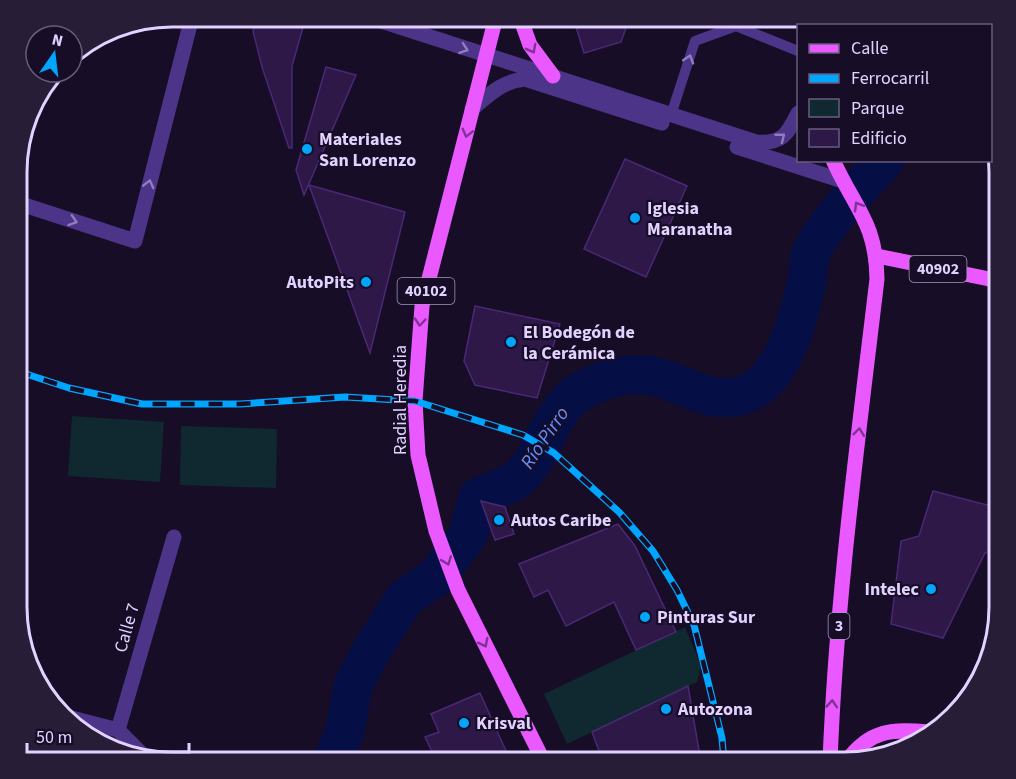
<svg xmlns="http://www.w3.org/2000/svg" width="1016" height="779" viewBox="0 0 1016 779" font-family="'Source Sans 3',sans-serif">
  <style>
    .green { fill: #102930 }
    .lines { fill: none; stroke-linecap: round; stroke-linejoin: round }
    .river { stroke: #060e46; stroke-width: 39 }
    .building { fill: #2d1848; stroke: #4a2876; stroke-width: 1.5 }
    .service { stroke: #4c3588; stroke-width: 10 }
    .minor { stroke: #4c3588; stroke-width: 15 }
    .tertiary { stroke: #4c3588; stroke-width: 15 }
    .primary { stroke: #e959ff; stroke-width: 15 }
    .rail-casing { stroke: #00a6fd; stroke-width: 7 }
    .rail { stroke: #170d26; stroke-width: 4.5; stroke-dasharray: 14; stroke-linecap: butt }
    .oneway { stroke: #907cbe }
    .oneway2 { stroke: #803392 }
    .poi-dot { fill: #00a6fd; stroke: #170d26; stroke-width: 2 }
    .labels { text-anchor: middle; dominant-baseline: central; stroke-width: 4.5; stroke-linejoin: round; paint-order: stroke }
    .shield { fill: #170d26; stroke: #a597be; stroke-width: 1.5 }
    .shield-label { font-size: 16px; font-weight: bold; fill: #e2d2ff }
    .poi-label { font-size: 18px; font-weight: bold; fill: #e2d2ff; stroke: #170d26; text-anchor: start }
    .street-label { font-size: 18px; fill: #e2d2ff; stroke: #170d26 }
    .water-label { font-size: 20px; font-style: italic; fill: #608fff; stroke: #170d26 }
    .rim { fill: none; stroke: #e2d2ff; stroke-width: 3 }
  </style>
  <rect width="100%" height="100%" fill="#170d26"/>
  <path class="green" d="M72,416L164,422L160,482L68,476Z
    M181,426L277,429L276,488L180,485Z
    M685,627L701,666L697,682L567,744L544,694Z"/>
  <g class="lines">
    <path class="river" d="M332,762L345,731L353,686L370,653L405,598L436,577L468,535L478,497C490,492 505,487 516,480C544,461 547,409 583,390C605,378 632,371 657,377C684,384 706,402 735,397C782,389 799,319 807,280C809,270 808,257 813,249C830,216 861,188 885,160"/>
  </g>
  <path class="building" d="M258,17H306L292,66V148H289L262,67L253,31Z
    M573,17H630L621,42L584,53Z
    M326,67L356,75L304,195L296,170Z
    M625,159L687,186L646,277L584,249Z
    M309,185L405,212L370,353Z
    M475,306L560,324L537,398L475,385L464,361Z
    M933,491L999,508V546L985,553L943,638L891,624L901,541L919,536Z
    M481,501L505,507L514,534L495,540Z
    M618,524L635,546L676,632L636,650L614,602L566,626L548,590L534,597L519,564Z
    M688,686L701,762H603L592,732Z
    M480,693L511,762H437L425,737L439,732L431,714Z"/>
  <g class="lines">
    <path class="service" d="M816,26L840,17
      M671,115L695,41L736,26L798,51"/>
    <path class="minor" d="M18,203L135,241L192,17
      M64,716L118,730L141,753
      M118,730L174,537"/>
    <path class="tertiary" d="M369,17L756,142C782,144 787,135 798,113
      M472,109C489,95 502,81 525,79L662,123
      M737,147L843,181"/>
    <path class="primary" d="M496,17L422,306L415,401L418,455L436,531L458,590L544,762
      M520,17L530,45L553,76
      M807,26L809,17
      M877,256L999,281
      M830,762C836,601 858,440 877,279C876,222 855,209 833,160
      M846,762C870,729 892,729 930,732"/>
    <g class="rail-casing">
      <path id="rail" d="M17,371L69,388L142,404H240L345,397L415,401L523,435L554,453L619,512L653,551L677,590L694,625L722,738L724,762"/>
    </g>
    <use href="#rail" class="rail"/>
  </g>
  <defs><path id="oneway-chevron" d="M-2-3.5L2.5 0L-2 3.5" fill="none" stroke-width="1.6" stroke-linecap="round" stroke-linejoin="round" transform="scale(1.5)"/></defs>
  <g class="oneway">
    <use href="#oneway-chevron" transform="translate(464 49) rotate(19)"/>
    <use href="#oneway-chevron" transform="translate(689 59) rotate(-72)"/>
    <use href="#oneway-chevron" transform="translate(781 137) rotate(-38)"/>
    <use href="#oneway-chevron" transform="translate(149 184) rotate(-76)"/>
    <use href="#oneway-chevron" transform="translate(73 221) rotate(18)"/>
  </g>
  <g class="oneway2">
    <use href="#oneway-chevron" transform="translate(532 49) rotate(62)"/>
    <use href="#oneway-chevron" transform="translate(467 133) rotate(104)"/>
    <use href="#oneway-chevron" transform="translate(858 206) rotate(-121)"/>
    <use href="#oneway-chevron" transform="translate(420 322) rotate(95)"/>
    <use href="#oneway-chevron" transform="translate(859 432) rotate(-83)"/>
    <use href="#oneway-chevron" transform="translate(447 561) rotate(69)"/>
    <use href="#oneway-chevron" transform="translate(484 643) rotate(63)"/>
    <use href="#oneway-chevron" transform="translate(832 704) rotate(-86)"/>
  </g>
  <g class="poi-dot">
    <circle cx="307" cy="149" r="6"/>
    <circle cx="635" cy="218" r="6"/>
    <circle cx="366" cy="282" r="6"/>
    <circle cx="511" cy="342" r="6"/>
    <circle cx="499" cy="520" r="6"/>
    <circle cx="931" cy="589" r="6"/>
    <circle cx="645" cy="617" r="6"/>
    <circle cx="666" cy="709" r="6"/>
    <circle cx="464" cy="723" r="6"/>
  </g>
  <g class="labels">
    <g class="shield">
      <rect x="909.5" y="256" width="57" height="26" rx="4.5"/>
      <rect x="397.5" y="278" width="57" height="26" rx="4.5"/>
      <rect x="828.5" y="613" width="21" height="26" rx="4.5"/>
    </g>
    <g class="shield-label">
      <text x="938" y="269">40902</text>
      <text x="426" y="291">40102</text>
      <text x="839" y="626">3</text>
    </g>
    <g class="poi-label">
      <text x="319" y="139">Materiales<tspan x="319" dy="21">San Lorenzo</tspan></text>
      <text x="647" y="208">Iglesia<tspan x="647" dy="21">Maranatha</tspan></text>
      <text x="354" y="282" text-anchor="end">AutoPits</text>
      <text x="523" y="332">El Bodegón de<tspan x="523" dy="21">la Cerámica</tspan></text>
      <text x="511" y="520">Autos Caribe</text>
      <text x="919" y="589" text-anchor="end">Intelec</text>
      <text x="657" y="617">Pinturas Sur</text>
      <text x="678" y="709">Autozona</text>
      <text x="476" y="723">Krisval</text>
    </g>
    <g class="street-label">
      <text transform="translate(400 400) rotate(-90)">Radial Heredia</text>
      <text transform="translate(127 628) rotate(-74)">Calle 7</text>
    </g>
    <g class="water-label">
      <text transform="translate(545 438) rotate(-56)">Río Pirro</text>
    </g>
  </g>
  <path d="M0 0H1016V779H0ZM172 27H844A145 145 0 0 1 989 172V607A145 145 0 0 1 844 752H172A145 145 0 0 1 27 607V172A145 145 0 0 1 172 27Z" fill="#271d37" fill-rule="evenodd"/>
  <path class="rim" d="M172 27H844A145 145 0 0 1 989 172V607A145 145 0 0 1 844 752H172A145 145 0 0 1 27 607V172A145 145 0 0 1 172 27Z"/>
  <rect x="797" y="24" width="195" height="138" fill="#170d26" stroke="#685c7d" stroke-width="1.5"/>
  <rect x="809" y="44" width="30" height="9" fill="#e959ff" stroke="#685c7d" stroke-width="1.5"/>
  <text x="851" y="54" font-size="18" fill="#e2d2ff">Calle</text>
  <rect x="809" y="74" width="30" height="9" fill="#00a6fd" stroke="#685c7d" stroke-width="1.5"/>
  <text x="851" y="84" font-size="18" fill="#e2d2ff">Ferrocarril</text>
  <rect x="809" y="99" width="30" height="18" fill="#102930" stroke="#685c7d" stroke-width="1.5"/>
  <text x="851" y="114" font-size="18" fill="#e2d2ff">Parque</text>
  <rect x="809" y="129" width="30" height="18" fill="#2d1848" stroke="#685c7d" stroke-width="1.5"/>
  <text x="851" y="144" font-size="18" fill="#e2d2ff">Edificio</text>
  <g transform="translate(54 54) rotate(14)"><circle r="28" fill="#170d26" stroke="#685c7d" stroke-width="1.5"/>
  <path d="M0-4.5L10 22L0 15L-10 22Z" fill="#00a6fd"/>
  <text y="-9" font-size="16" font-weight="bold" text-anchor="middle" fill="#e2d2ff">N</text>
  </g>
  <path d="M27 743v9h162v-9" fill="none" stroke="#e2d2ff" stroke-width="3"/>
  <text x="36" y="743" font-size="18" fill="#e2d2ff" stroke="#170d26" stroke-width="4.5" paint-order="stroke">50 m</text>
</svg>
